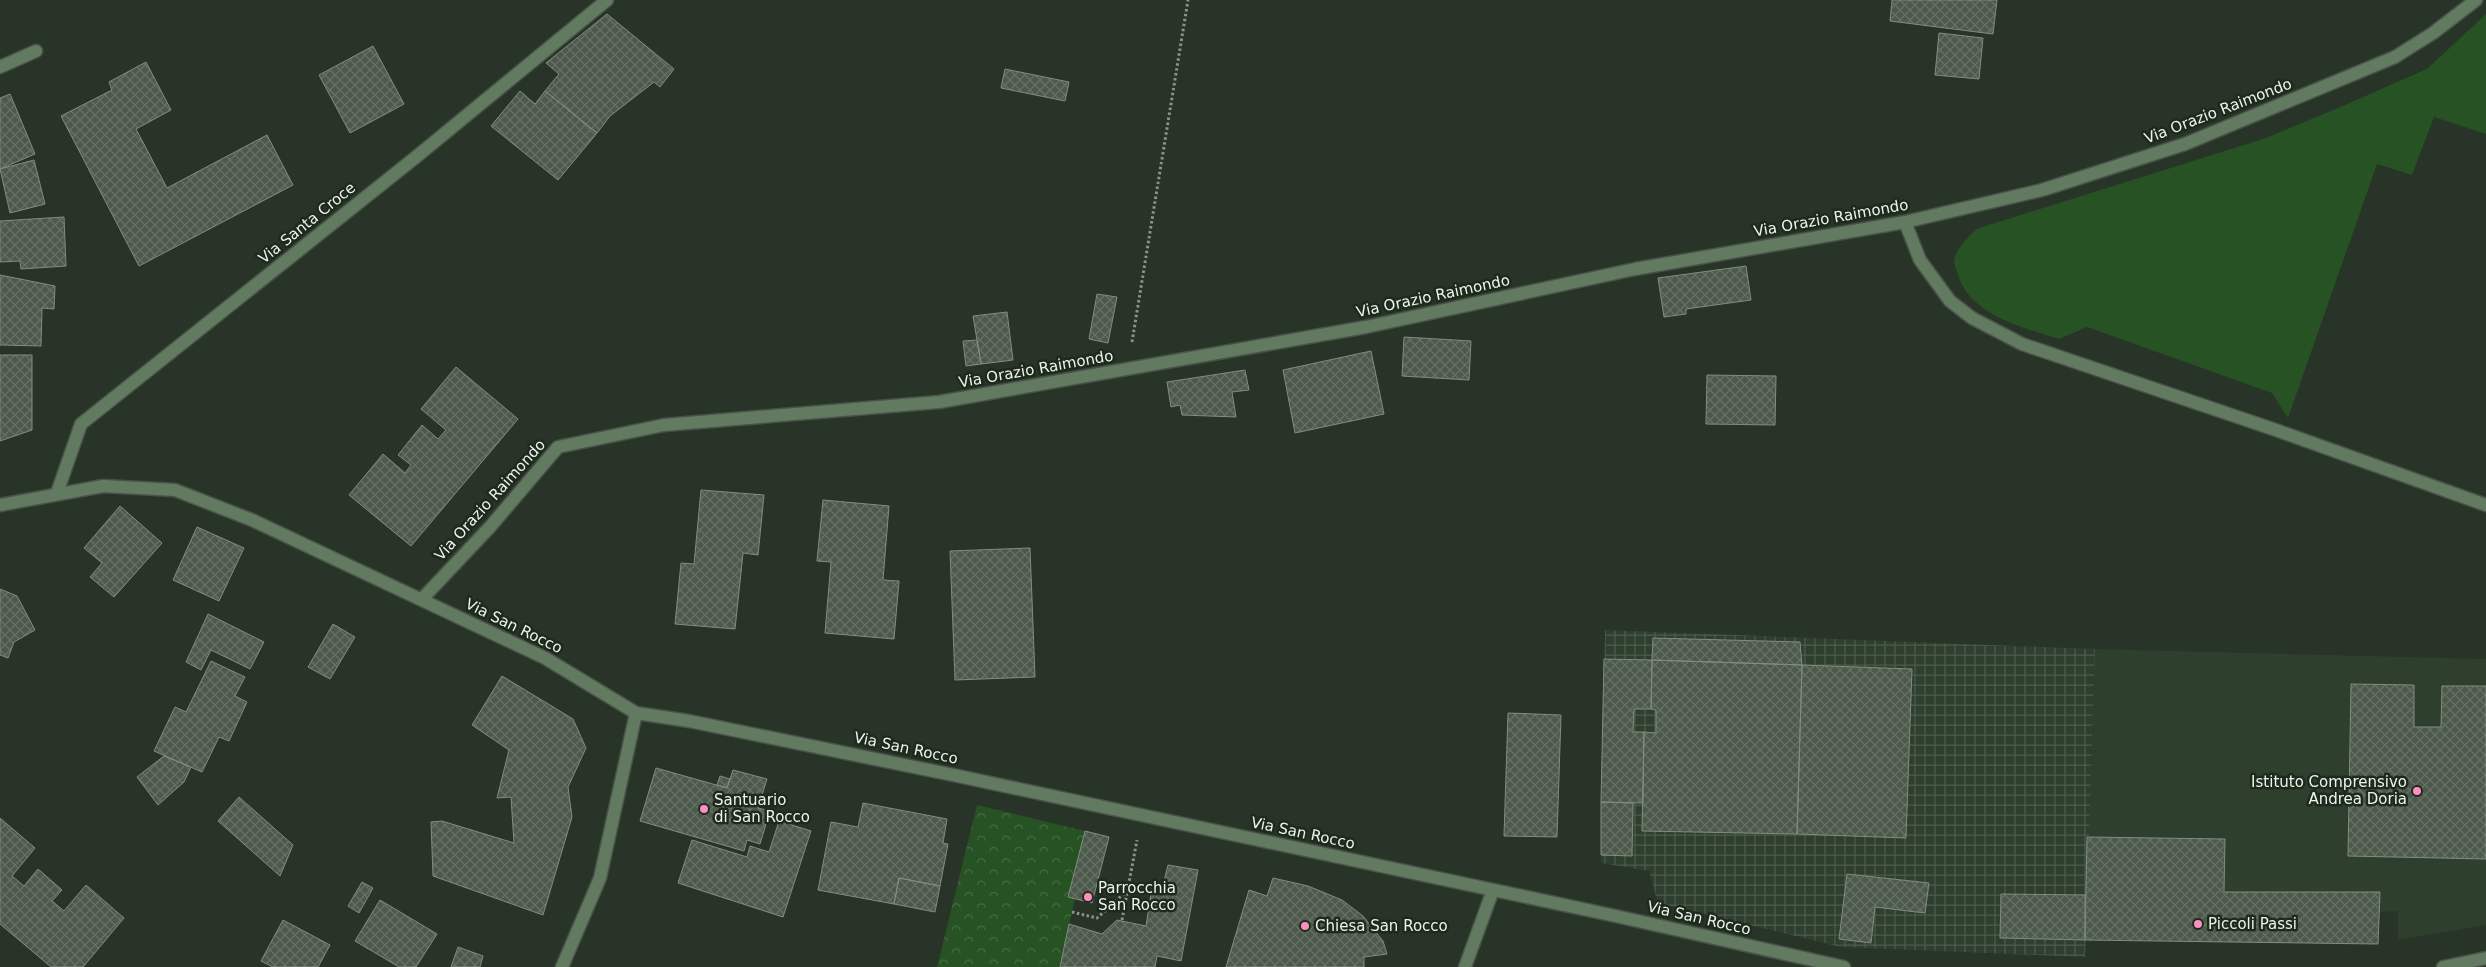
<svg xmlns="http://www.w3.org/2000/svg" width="2486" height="967" viewBox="0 0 2486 967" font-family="'DejaVu Sans',sans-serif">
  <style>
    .built { fill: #2e3f2d }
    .industrial { fill: url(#industrial-grid) }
    .green { fill: #275224 }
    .park { fill: url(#park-crowns) }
    .building { fill: url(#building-cross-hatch); stroke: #808e7f }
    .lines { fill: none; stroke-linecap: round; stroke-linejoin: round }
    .minor-casing { stroke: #475346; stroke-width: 15 }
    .path { stroke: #8a9489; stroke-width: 3; stroke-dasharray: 2.5 2.5; stroke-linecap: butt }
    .minor { stroke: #627a60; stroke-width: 12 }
    .poi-dot { fill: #fd8ec0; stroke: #1e2a1d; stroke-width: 2 }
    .labels { text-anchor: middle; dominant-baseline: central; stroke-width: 5; stroke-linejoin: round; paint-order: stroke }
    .street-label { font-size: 15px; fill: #ecf4eb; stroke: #1e2a1d }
    .poi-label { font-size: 15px; fill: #ecf4eb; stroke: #1e2a1d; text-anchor: start }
  </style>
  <defs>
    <pattern id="industrial-grid" width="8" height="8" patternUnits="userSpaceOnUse" patternTransform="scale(1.25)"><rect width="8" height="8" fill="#2e3f2d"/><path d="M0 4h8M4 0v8" fill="none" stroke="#4c5b4c"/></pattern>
    <pattern id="park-crowns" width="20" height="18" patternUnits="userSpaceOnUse" patternTransform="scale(1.25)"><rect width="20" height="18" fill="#275224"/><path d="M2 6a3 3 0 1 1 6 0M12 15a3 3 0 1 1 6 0" fill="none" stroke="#466c44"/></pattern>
    <pattern id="building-cross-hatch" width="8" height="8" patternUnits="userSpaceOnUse" patternTransform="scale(1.25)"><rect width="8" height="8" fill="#4c594b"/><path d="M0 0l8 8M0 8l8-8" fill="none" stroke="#667165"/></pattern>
  </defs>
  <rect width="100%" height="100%" fill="#283427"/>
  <path class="built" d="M2095,649L2486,659V925L2398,940V911L2379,912L2378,944L2085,940Z"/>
  <path class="industrial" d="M1605,630L2095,649L2085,957L1841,947L1658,903L1649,871L1601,863Z"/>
  <path class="green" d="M2486,14V134L2434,117L2412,175L2377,164L2288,418L2272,393L2087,327L2059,339C2022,327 1968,315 1957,272C1956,269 1954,264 1954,261C1956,248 1968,238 1976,229L2263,139L2345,105L2427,69Z"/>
  <path class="park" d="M977,805L1085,831L1068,896L1075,898L1060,967H937Z"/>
  <path class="building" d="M1892,0H1997L1993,34L1890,21Z
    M607,14L674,69L660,87L654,82L610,116L597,133L545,91L559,74L546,63Z
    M1939,33L1983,38L1979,79L1935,75Z
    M373,46L404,104L350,133L319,75Z
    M146,62L171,110L136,129L167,188L267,135L293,185L139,266L61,116L112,90L109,82Z
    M1005,69L1069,82L1065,101L1001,88Z
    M520,91L535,104L545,91L597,133L558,180L491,126Z
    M10,94L35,154L0,169V98Z
    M34,160L45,204L10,213L0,169Z
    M64,217L66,266L21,269L20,261L0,262V221Z
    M1746,266L1751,300L1686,309V314L1664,317L1658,278Z
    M0,275L55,286L54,309L42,308L41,346L0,345Z
    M1097,294L1117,297L1108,343L1089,339Z
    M1007,312L1013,360L981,364L973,316Z
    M1404,337L1471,341L1469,380L1402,376Z
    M977,340L981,364L966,366L963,341Z
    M1371,351L1384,414L1295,433L1283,370Z
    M0,355H32V430L0,441Z
    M456,367L518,419L411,546L349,495L383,454L405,473L411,465L398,455L422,425L438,439L446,430L421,409Z
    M1245,370L1249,390L1232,392L1236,417L1182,415L1180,405L1171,407L1167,382Z
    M1707,375L1776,376L1775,425L1706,424Z
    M701,490L764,495L758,555L743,553L735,629L675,624L681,563L694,564Z
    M823,500L889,506L883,580L899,581L894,639L825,633L831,562L817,561Z
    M120,506L162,543L114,597L90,577L102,563L84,548Z
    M197,527L244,548L219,601L173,580Z
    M1030,548L1035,677L955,680L950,551Z
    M0,589L17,596L35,630L14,642L8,658L0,655Z
    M208,614L264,642L250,669L211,650L201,670L186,662Z
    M333,624L355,637L330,679L308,667Z
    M1653,638L1800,642L1802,665L1652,660Z
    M1604,659L1652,660L1651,709H1634L1633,732H1644L1643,803L1601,802Z
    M1652,660L1802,665L1797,834L1642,831L1644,732L1656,733V710L1651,709Z
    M211,661L245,677L235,696L247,702L229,741L219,737L202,772L154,751L175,707L186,712Z
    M1802,665L1912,669L1906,838L1797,834Z
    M502,676L573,719L586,748L568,787L572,817L543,915L433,876L431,822L442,821L514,843L511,797L497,798L509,750L472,725Z
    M2351,684L2414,685V727H2441L2442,686H2486V859L2348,856Z
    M1508,713L1561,715L1557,837L1504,836Z
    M164,756L191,767L184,782L158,805L137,777Z
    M656,768L727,788L733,770L767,779L758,808L770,811L760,844L747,840L744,851L640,821Z
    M720,776L730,779L727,788L717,785Z
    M239,797L293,845L280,876L218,821Z
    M1601,802L1633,803L1632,856L1601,855Z
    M863,803L947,819L943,843L948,844L940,886L899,878L894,904L818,890L831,822L858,827Z
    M0,818L35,848L12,876L24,886L38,869L62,890L52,901L64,911L86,885L124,918L83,967H51L0,924Z
    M779,821L811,831L783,917L678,883L692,840L747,857L750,846L769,852Z
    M1085,831L1109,837L1092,903L1068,897Z
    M2087,837L2225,839L2224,892H2380L2378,944L2085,940Z
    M1168,865L1198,870L1181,961L1157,956L1155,967H1060L1069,924L1102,934L1117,920L1146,926L1153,880L1163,885Z
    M1847,874L1929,883L1925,913L1875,907L1871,943L1839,939Z
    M899,878L940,886L935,912L894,904Z
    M1273,878L1308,886L1342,900L1363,916L1383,941L1387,954L1364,957V967H1226L1249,890L1267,896Z
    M362,882L373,888L359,913L348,906Z
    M2001,894L2085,895V940L2000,938Z
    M380,900L437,934L416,967H399L355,941Z
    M283,920L330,945L318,967H273L261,961Z
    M458,947L483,956L480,967H451Z"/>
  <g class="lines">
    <g class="minor-casing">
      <path id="minor" d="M0,67L36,51
        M1905,222L1920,260L1950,301L1972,318L2022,344L2273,429L2486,505
        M57,493L81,424L416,157L607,0
        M0,505L103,486L175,490L252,520L545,658L636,713L689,721L958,776L1611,915L1844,967
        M422,599L490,527L558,447L664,425L939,402L1366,327L1635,269L1905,222L2042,190L2185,144L2395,57L2433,33L2476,0
        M562,967L600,878L636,713
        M1465,967L1493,890
        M2443,967L2486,958"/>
    </g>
    <path class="path" d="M1132,342L1188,0
      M1072,912L1097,918L1127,891
      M1122,920L1137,840"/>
    <use href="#minor" class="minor"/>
  </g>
  <g class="poi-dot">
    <circle cx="2417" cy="791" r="5"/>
    <circle cx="704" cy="809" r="5"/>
    <circle cx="1088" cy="897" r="5"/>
    <circle cx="2198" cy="924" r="5"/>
    <circle cx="1305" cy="926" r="5"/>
  </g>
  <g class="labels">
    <g class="street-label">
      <text transform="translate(2218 111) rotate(-21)">Via Orazio Raimondo</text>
      <text transform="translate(1831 218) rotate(-10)">Via Orazio Raimondo</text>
      <text transform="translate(307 223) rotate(-39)">Via Santa Croce</text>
      <text transform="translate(1433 296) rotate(-12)">Via Orazio Raimondo</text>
      <text transform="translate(1036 369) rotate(-10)">Via Orazio Raimondo</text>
      <text transform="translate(490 500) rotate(-48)">Via Orazio Raimondo</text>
      <text transform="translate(514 626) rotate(26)">Via San Rocco</text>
      <text transform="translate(906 748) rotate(12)">Via San Rocco</text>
      <text transform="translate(1303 833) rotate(12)">Via San Rocco</text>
      <text transform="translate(1699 918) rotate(13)">Via San Rocco</text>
    </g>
    <g class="poi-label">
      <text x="2407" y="782" text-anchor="end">Istituto Comprensivo<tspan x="2407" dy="17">Andrea Doria</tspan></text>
      <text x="714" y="800">Santuario<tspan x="714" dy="17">di San Rocco</tspan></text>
      <text x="1098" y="888">Parrocchia<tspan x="1098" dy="17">San Rocco</tspan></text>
      <text x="2208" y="924">Piccoli Passi</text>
      <text x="1315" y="926">Chiesa San Rocco</text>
    </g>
  </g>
</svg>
